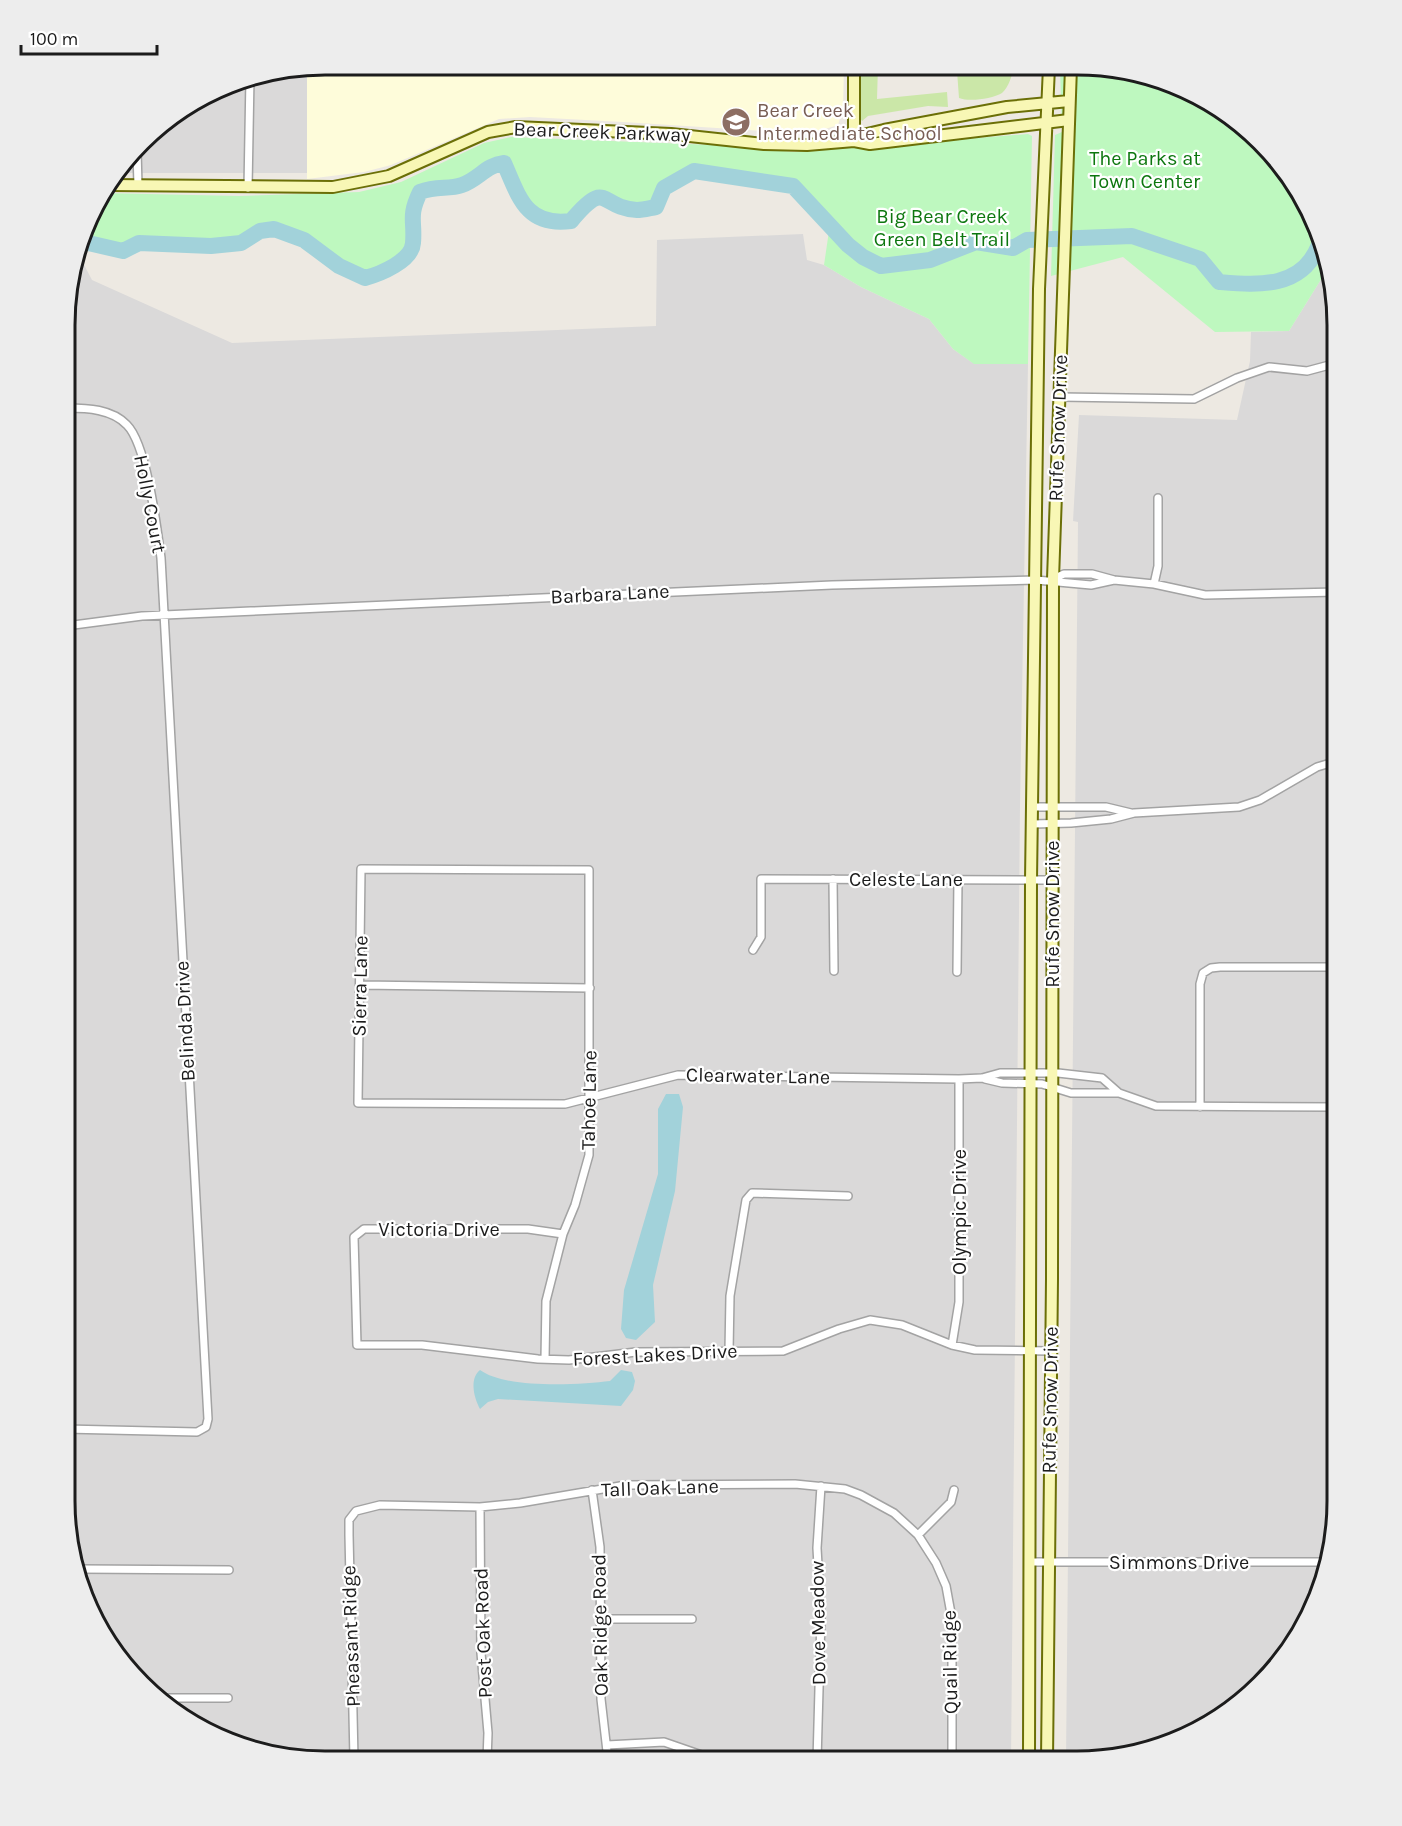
<svg xmlns="http://www.w3.org/2000/svg" width="1402" height="1826" viewBox="0 0 1402 1826" font-family="Karla,sans-serif">
  <style>
    .residential { fill: #dad9d9 }
    .education { fill: #fefcda }
    .grass { fill: #cbe7a8 }
    .park { fill: #bef8bf }
    .water { fill: #a2d2da }
    .lines { fill: none; stroke-linecap: round; stroke-linejoin: round }
    .river { stroke: #a2d2da; stroke-width: 16 }
    .street-casing { stroke: #a3a3a3; stroke-width: 10 }
    .secondary-casing { stroke: #6b6f07; stroke-width: 14 }
    .street { stroke: #fff; stroke-width: 7 }
    .secondary { stroke: #f8f7b5; stroke-width: 10 }
    .labels { text-anchor: middle; dominant-baseline: central; stroke-width: 4.5; stroke-linejoin: round; paint-order: stroke }
    .education-label { font-size: 20px; fill: #785e54; stroke: #fff; text-anchor: start }
    .street-label { font-size: 20px; fill: #1c1c1c; stroke: #fff }
    .park-label { font-size: 20px; fill: #0d770f; stroke: #fff }
    .rim { fill: none; stroke: #1c1c1c; stroke-width: 3 }
  </style>
  <rect width="100%" height="100%" fill="#ede9e2"/>
  <path class="residential" d="M307,68V173H118L154,129L241,78Z
    M803,234L807,260L824,265L861,287L929,319L953,349L973,363L1028,364L1020,805L1011,1761L292,1759L180,1717L129,1673L92,1616L65,1501L67,291L79,255L92,280L232,343L656,326L657,240Z
    M1325,273L1337,325V1518L1324,1585L1294,1645L1249,1697L1192,1734L1077,1761H1066L1078,522L1073,521L1079,415L1237,420L1250,361L1251,332L1289,331Z"/>
  <path class="education" d="M325,65L844,66L843,109L838,125L809,134L623,122L530,117L499,119L391,165L364,172L307,179V68Z"/>
  <path class="grass" d="M859,66H878L877,99L947,92L948,107L928,106L868,116L862,121L859,116Z
    M964,66L1014,67C1012,75 1009,87 1002,93C992,99 969,102 959,98L957,71L964,69Z"/>
  <path class="park" d="M1060,67H1111L1176,84L1235,118L1310,210L1325,273L1289,331L1215,332L1123,257L1051,276L1055,135L1062,132Z
    M1028,134L1032,136L1028,364H974L953,349L929,319L861,287L824,265L830,224L793,186L694,171L664,188L656,207C650,208 643,210 637,210C599,208 608,177 571,221C526,227 519,197 504,163C486,165 479,180 462,185C448,189 436,185 420,192C408,217 415,220 413,243C412,261 380,274 365,278C334,267 307,231 273,230C259,229 252,239 240,243C208,252 172,243 140,243C134,243 129,249 123,250C111,253 95,245 84,241L101,193L239,196L359,192L401,182L484,143L511,137L713,145L795,152Z"/>
  <path class="water" d="M666,1094H679L683,1107L675,1191L653,1285L655,1322L636,1340L626,1338L621,1329L624,1290L658,1174V1109Z
    M480,1370C506,1389 579,1385 610,1381L621,1370L632,1372L635,1381L633,1390L621,1406L498,1399L488,1402L480,1409C474,1398 469,1379 480,1370Z"/>
  <g class="lines">
    <path class="river" d="M84,242L123,251L139,243L211,246L241,243L260,231L274,229L304,240L339,266L365,278C380,274 412,261 413,243C415,220 408,217 420,192C437,185 448,190 462,185C479,179 486,165 504,163C519,197 526,227 571,221C608,177 599,208 637,210C643,210 650,208 656,207L664,188L694,171L793,186L848,245L863,257L881,266L930,260L976,242L1013,248L1027,240L1132,236L1200,259L1219,282C1258,285 1302,289 1319,245"/>
    <g class="street-casing">
      <path id="street" d="M137,150L138,186
        M248,188L250,77
        M1060,397L1194,399L1237,378L1269,367L1307,371L1337,363
        M1053,579L1064,574H1092L1114,580L1154,584L1205,595L1337,592
        M1154,584L1158,566V498
        M66,626L142,616L832,585L1036,580L1091,585L1114,580
        M1033,807H1106L1131,813
        M1033,824L1071,823L1111,819L1134,813L1239,807L1260,800L1317,767L1337,761
        M833,879L834,971
        M753,950L761,937V879L1052,880
        M957,972L958,879
        M360,985L590,988
        M985,1079L1002,1083L1042,1084L1071,1093H1119L1156,1106L1337,1107
        M1200,1107V984L1203,973L1211,968L1220,967H1337
        M563,1234L528,1229H364L354,1237L357,1345H422L538,1359L569,1360L636,1352L783,1351L839,1329L870,1320L902,1325L952,1345L975,1350L1051,1351
        M952,1345L959,1302V1079
        M729,1351L730,1296L746,1200L752,1193L848,1196
        M545,1359L546,1301L563,1234L575,1205L589,1155V870L361,869L358,1103L565,1104L678,1075L959,1079L982,1078L1000,1073H1058L1102,1078L1119,1093
        M65,1429L197,1432L206,1427L208,1419L161,558C157,529 147,445 127,425C112,409 87,408 67,408
        M592,1490L600,1547L601,1699L608,1760
        M480,1507L481,1653L488,1733L487,1760
        M918,1535L951,1502L954,1490
        M1031,1562H1328
        M80,1569L229,1570
        M600,1619H692
        M158,1698H228
        M607,1745L664,1742L716,1760
        M354,1759L349,1535V1520L356,1511L380,1505L480,1507L520,1503L626,1485L795,1484L845,1489L861,1495L894,1513L918,1535L936,1563L946,1586L952,1619V1761
        M817,1761L821,1617L817,1548L821,1486"/>
    </g>
    <g class="secondary-casing">
      <path id="secondary" d="M854,66V141
        M854,141L867,134L884,130L1007,107L1069,101
        M108,185L333,187L389,176L488,132L516,127L671,134L764,144L807,145L854,141L870,144L1069,120
        M1029,1761L1031,880L1039,289L1049,67
        M1047,1761L1052,1279L1053,579L1071,67"/>
    </g>
    <use href="#street" class="street"/>
    <use href="#secondary" class="secondary"/>
  </g>
  <defs>
    <g id="school-disc" transform="scale(1.5)"><circle r="9.5" fill="#8d6e63" stroke="#fff"/><path d="M0-5L7-2L0 1L-7-2ZM-4 1L0 2.5L4 1V4Q0 6-4 4Z" fill="#fff"/></g>
  </defs>
  <g fill-rule="evenodd">
    <use href="#school-disc" x="736" y="122"/>
  </g>
  <g class="labels">
    <g class="education-label">
      <text x="757" y="110">Bear Creek<tspan x="757" dy="23">Intermediate School</tspan></text>
    </g>
    <g class="street-label">
      <text transform="translate(602 132) rotate(2)">Bear Creek Parkway</text>
      <text transform="translate(1058 428) rotate(-88)">Rufe Snow Drive</text>
      <text transform="translate(150 504) rotate(79)">Holly Court</text>
      <text transform="translate(610 594) rotate(-3)">Barbara Lane</text>
      <text x="906" y="879">Celeste Lane</text>
      <text transform="translate(1052 914) rotate(-90)">Rufe Snow Drive</text>
      <text transform="translate(360 986) rotate(-89)">Sierra Lane</text>
      <text transform="translate(185 1021) rotate(-93)">Belinda Drive</text>
      <text transform="translate(758 1076) rotate(1)">Clearwater Lane</text>
      <text transform="translate(589 1100) rotate(-89)">Tahoe Lane</text>
      <text transform="translate(959 1212) rotate(-90)">Olympic Drive</text>
      <text x="439" y="1229">Victoria Drive</text>
      <text transform="translate(655 1355) rotate(-3)">Forest Lakes Drive</text>
      <text transform="translate(1050 1400) rotate(-89)">Rufe Snow Drive</text>
      <text transform="translate(660 1488) rotate(-2)">Tall Oak Lane</text>
      <text x="1179" y="1562">Simmons Drive</text>
      <text transform="translate(818 1623) rotate(-91)">Dove Meadow</text>
      <text transform="translate(600 1625) rotate(-91)">Oak Ridge Road</text>
      <text transform="translate(483 1633) rotate(-92)">Post Oak Road</text>
      <text transform="translate(351 1636) rotate(-92)">Pheasant Ridge</text>
      <text transform="translate(950 1662) rotate(-91)">Quail Ridge</text>
    </g>
    <g class="park-label">
      <text x="1145" y="158">The Parks at<tspan x="1145" dy="23">Town Center</tspan></text>
      <text x="942" y="216">Big Bear Creek<tspan x="942" dy="23">Green Belt Trail</tspan></text>
    </g>
  </g>
  <path d="M0 0H1402V1826H0ZM325 75H1077A250 250 0 0 1 1327 325V1501A250 250 0 0 1 1077 1751H325A250 250 0 0 1 75 1501V325A250 250 0 0 1 325 75Z" fill="#ededed" fill-rule="evenodd"/>
  <path class="rim" d="M325 75H1077A250 250 0 0 1 1327 325V1501A250 250 0 0 1 1077 1751H325A250 250 0 0 1 75 1501V325A250 250 0 0 1 325 75Z"/>
  <path d="M21 45v9h136v-9" fill="none" stroke="#1c1c1c" stroke-width="3"/>
  <text x="30" y="45" font-size="18" fill="#1c1c1c" stroke="#ffffff" stroke-width="4.5" paint-order="stroke">100 m</text>
</svg>
